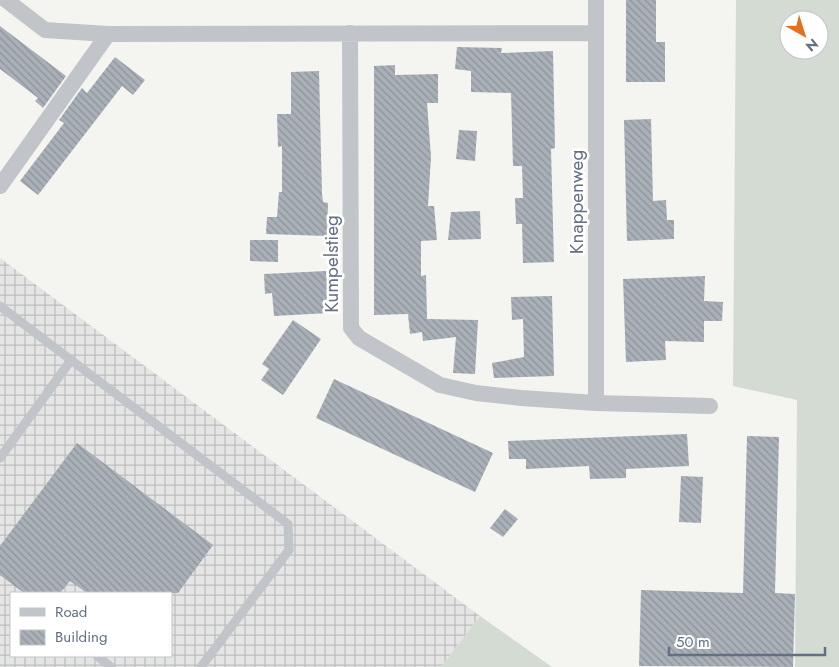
<svg xmlns="http://www.w3.org/2000/svg" width="839" height="667" viewBox="0 0 839 667" font-family="Jost,sans-serif">
  <style>
    .industrial { fill: url(#industrial-grid); fill-rule: evenodd }
    .grass { fill: #d4dbd2; fill-rule: evenodd }
    .building { fill: url(#building-back-hatch) }
    .lines { fill: none; stroke-linecap: round; stroke-linejoin: round }
    .service { stroke: #c1c4c8; stroke-width: 9 }
    .minor { stroke: #c1c4c8; stroke-width: 16 }
    .labels { text-anchor: middle; dominant-baseline: central; stroke-width: 5; stroke-linejoin: round; paint-order: stroke }
    .street-label { font-size: 19px; fill: #636f82; stroke: #fff }
  </style>
  <defs>
    <pattern id="industrial-grid" width="8" height="8" patternUnits="userSpaceOnUse" patternTransform="scale(1.25)"><rect width="8" height="8" fill="#e4e5e4"/><path d="M0 4h8M4 0v8" fill="none" stroke="#bcbebe"/></pattern>
    <pattern id="building-back-hatch" width="6" height="6" patternUnits="userSpaceOnUse" patternTransform="scale(1.25)"><rect width="6" height="6" fill="#aab0b7"/><path d="M-1 5l2 2M0 0l6 6M5-1l2 2" fill="none" stroke="#8e939a"/></pattern>
  </defs>
  <rect width="100%" height="100%" fill="#f4f5f0"/>
  <path class="industrial" d="M0,258L480,616L441,667H0ZM11,593H171V656H11Z"/>
  <path class="grass" d="M736,0H839V667H795L797,400L733,386ZM789,20H819V50H789Z
    M480,616L552,667H441Z"/>
  <path class="building" d="M626,0H656V42H665V82H626Z
    M0,26L66,76L43,108L35,101L38,98L0,69Z
    M457,47L502,48L501,53L553,51L555,148L551,149L554,262L523,263L522,224H516L515,198H523L522,166H513L511,93L471,92V71L455,69Z
    M115,57L145,80L133,95L122,86L38,195L20,181L64,123L59,120L82,88L87,93Z
    M395,65V75L438,74V103H427L431,157L428,206H434L437,240L421,241V276L426,275L427,319L478,320L475,374L453,373L456,337L423,341L422,332L410,334L408,314L374,315V66Z
    M319,71L322,194L323,202L328,203L327,236L266,234L267,217H277L279,192H282V146L278,147L277,114H291V72Z
    M651,119L653,201L666,200L667,220H674V239L627,241L624,120Z
    M459,130L477,131L475,161L456,159Z
    M480,211L481,239L448,240L451,212Z
    M250,240H278V262L250,261Z
    M326,271L329,313L274,316L272,293L265,294L264,274Z
    M705,276L704,301L723,302L722,321H704V342L665,341L666,360L626,362L623,279Z
    M552,296L554,376L494,378L492,363L524,357L523,319L512,320L511,297Z
    M293,320L321,339L283,395L261,380L269,369L262,364Z
    M334,379L493,453L475,492L316,418Z
    M687,434L689,466L626,469V478L590,479L589,466L526,469V459H509L508,441Z
    M747,436L779,437L775,593L795,594L793,667L639,666L641,590L743,593Z
    M77,443L213,545L178,593H87L70,581L60,593H24L0,575V546Z
    M681,476L703,477L701,523L679,522Z
    M505,509L518,519L503,537L490,528Z"/>
  <g class="lines">
    <path class="service" d="M0,306L71,360
      M0,458L71,360L288,524L289,550L201,667
      M97,656L111,667"/>
    <path class="minor" d="M6,0L45,30L108,34
      M596,0V403
      M350,33L351,328L359,338L440,385L476,393L521,398L596,403L710,406
      M0,186L108,34L596,33"/>
  </g>
  <g class="labels">
    <g class="street-label">
      <text transform="translate(576 202) rotate(-90)">Knappenweg</text>
      <text transform="translate(331 264) rotate(-90)">Kumpelstieg</text>
    </g>
  </g>
  <rect x="10" y="592" width="162" height="65" fill="#ffffff" stroke="#c1c5cd"/>
  <rect x="20" y="608" width="25" height="8" fill="#c1c4c8" stroke="#c1c5cd"/>
  <text x="55" y="617" font-size="15" fill="#636f82">Road</text>
  <rect x="20" y="630" width="25" height="15" fill="url(#building-back-hatch)" stroke="#c1c5cd"/>
  <text x="55" y="642" font-size="15" fill="#636f82">Building</text>
  <g transform="translate(804 35) rotate(141)"><circle r="24" fill="#ffffff" stroke="#c1c5cd"/>
  <path d="M0-4L9 19L0 12L-9 19Z" fill="#e47121"/>
  <text y="-8" font-size="14" font-weight="bold" text-anchor="middle" fill="#636f82">N</text>
  </g>
  <path d="M669 647v8h156v-8" fill="none" stroke="#636f82" stroke-width="2.5"/>
  <text x="676" y="647" font-size="15" fill="#636f82" stroke="#ffffff" stroke-width="4" paint-order="stroke">50 m</text>
</svg>
